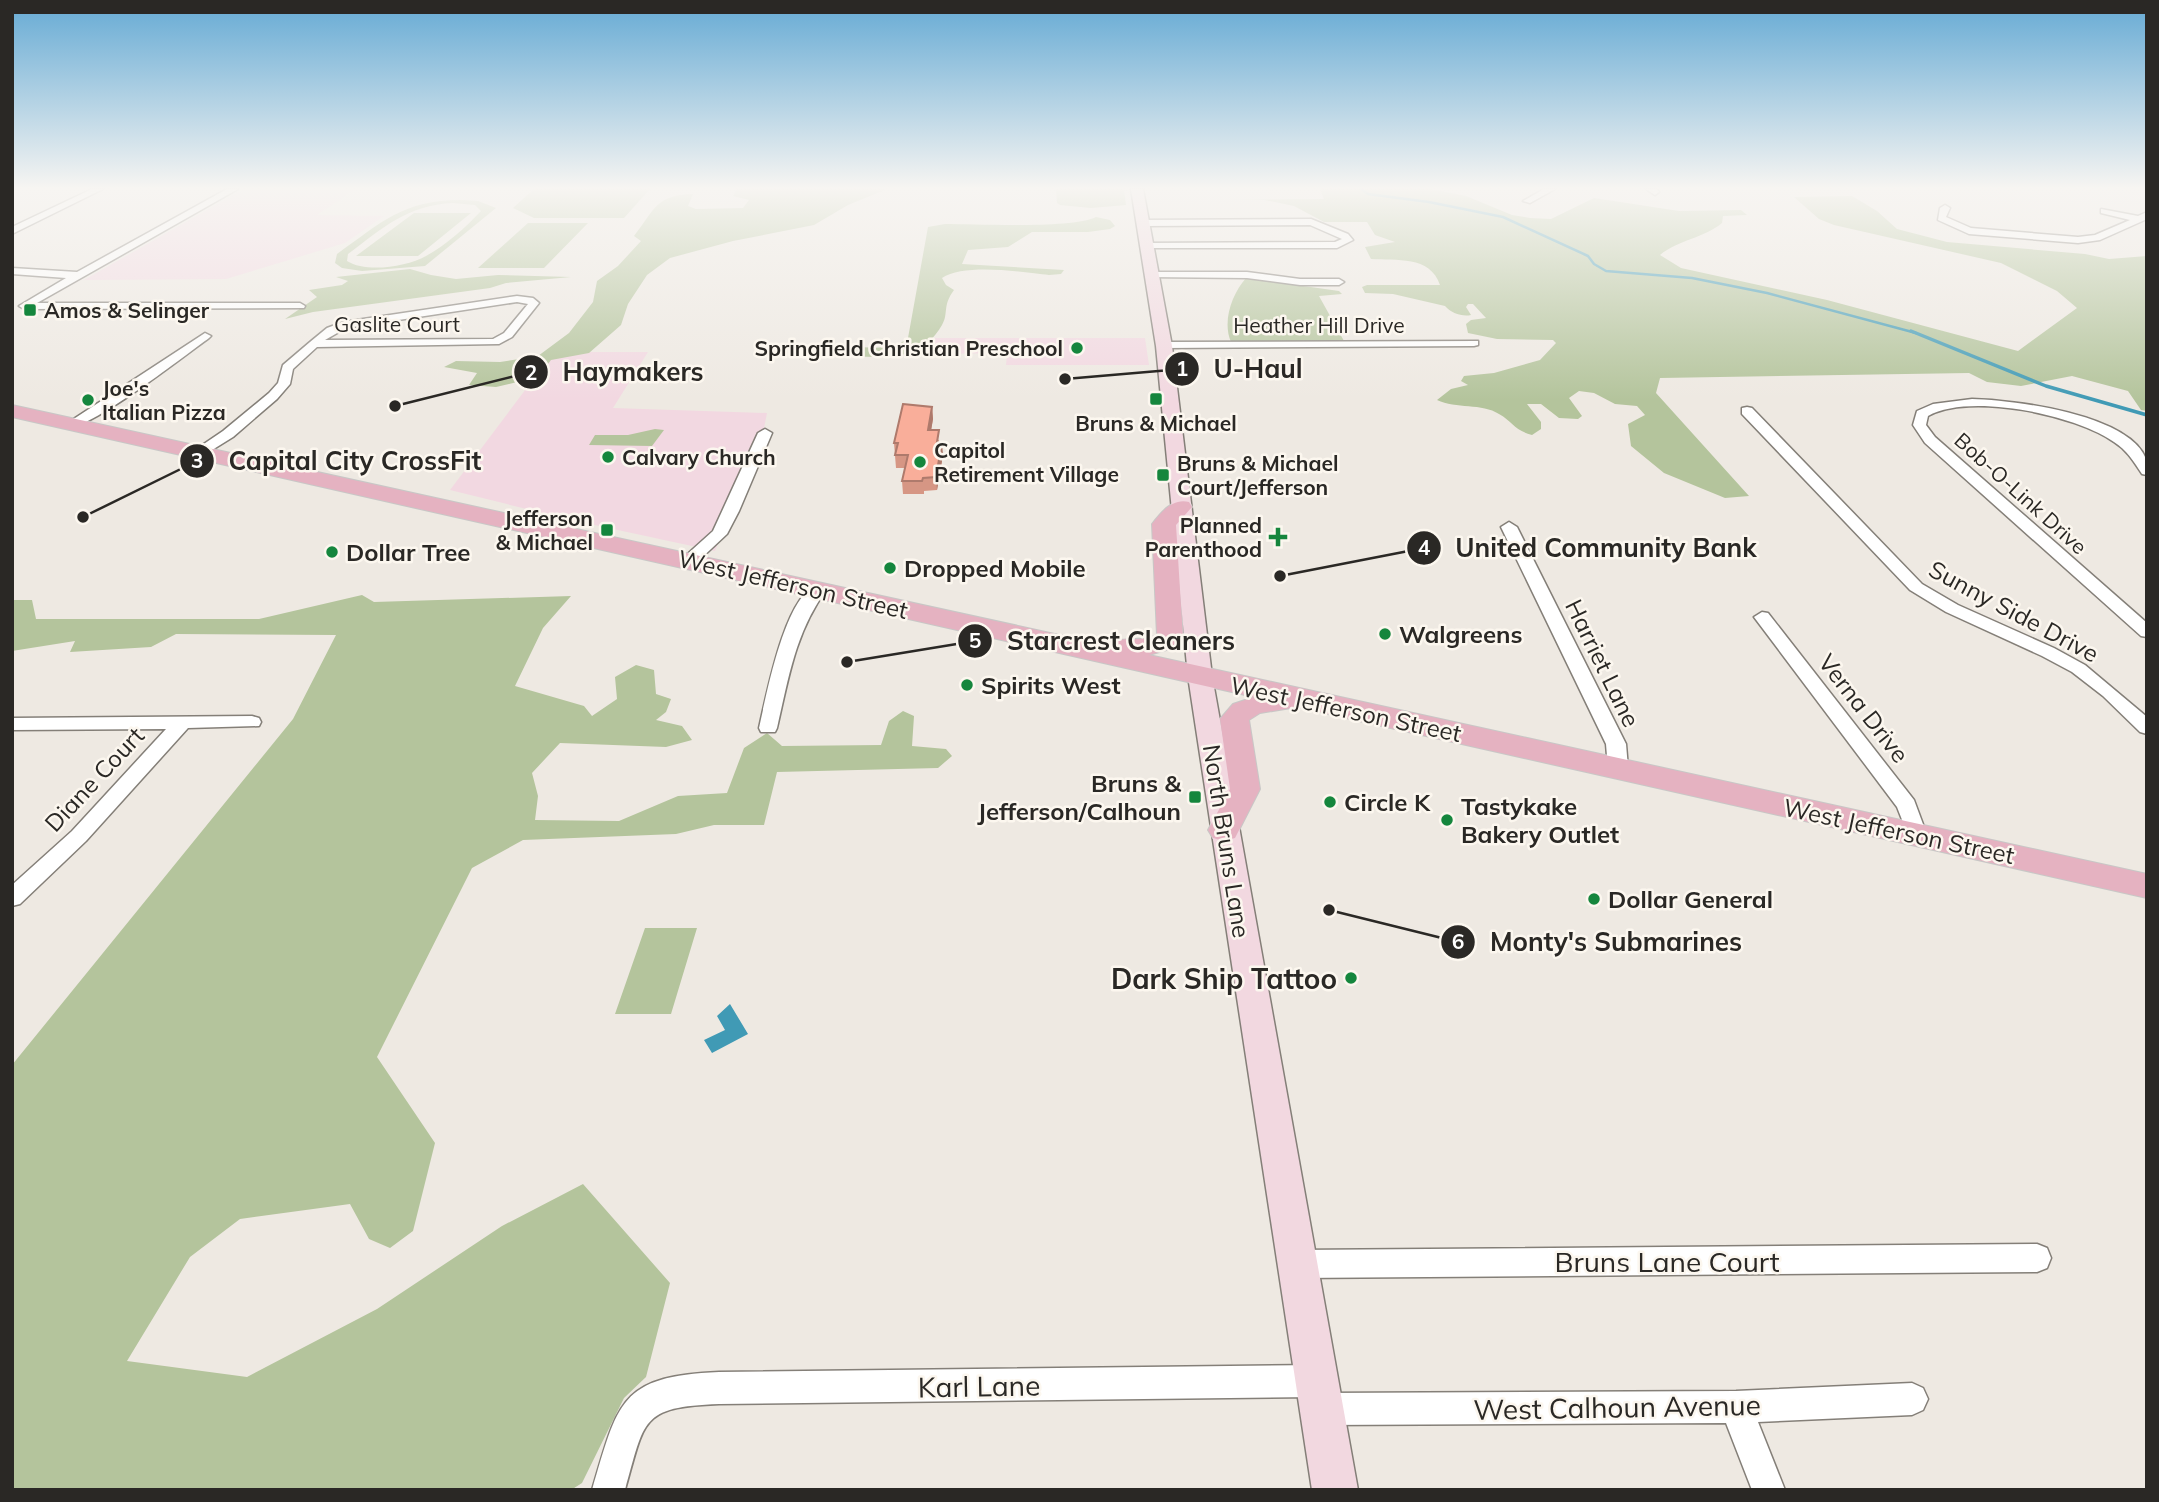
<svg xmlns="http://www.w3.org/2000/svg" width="2159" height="1502" viewBox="0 0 2159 1502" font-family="Mulish,sans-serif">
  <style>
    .education { fill: #f2d8e1 }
    .green { fill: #b4c49c; fill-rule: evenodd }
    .water { fill: #409ab5 }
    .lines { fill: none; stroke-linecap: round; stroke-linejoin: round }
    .stream-far1 { stroke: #409ab5; stroke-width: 2.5 }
    .stream { stroke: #409ab5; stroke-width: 3.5 }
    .minor-casing { stroke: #847f78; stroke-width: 3 }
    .secondary-casing { stroke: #847f78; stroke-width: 3 }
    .primary-casing { stroke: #c8c7c6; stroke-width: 2 }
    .minor { fill: #fff; fill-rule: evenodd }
    .secondary { fill: #f2d8e0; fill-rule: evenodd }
    .primary { fill: #e5b2c1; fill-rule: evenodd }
    .wall { fill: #d69684 }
    .shaded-wall { fill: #ae7a6c }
    .building { fill: #f9ae9a; stroke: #ae7a6c; stroke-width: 2 }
    .poi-dot { fill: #15863d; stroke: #fcf7ef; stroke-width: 2.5 }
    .labels { text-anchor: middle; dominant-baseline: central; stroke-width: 5; stroke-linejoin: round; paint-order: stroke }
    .far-poi-label { font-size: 21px; font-weight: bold; fill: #2a2825; stroke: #fcf7ef; text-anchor: start }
    .far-street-label { font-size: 21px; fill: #2a2825; stroke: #fcf7ef }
    .poi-label { font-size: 24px; font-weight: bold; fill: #2a2825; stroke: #fcf7ef; text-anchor: start }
    .street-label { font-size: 24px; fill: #2a2825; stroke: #fcf7ef }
    .near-poi-label { font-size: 28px; font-weight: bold; fill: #2a2825; stroke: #fcf7ef; text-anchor: end }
    .near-street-label { font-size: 28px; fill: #2a2825; stroke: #fcf7ef }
    .leader { fill: none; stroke: #2a2825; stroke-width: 2.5 }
    .callout-dot { fill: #2a2825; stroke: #fcf7ef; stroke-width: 2.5 }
    .mark-label { font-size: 21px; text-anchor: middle; font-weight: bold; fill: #fff }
    .callout-label { font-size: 26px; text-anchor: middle; font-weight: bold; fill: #2a2825; stroke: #fcf7ef; stroke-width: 5; stroke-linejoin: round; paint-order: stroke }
  </style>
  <rect width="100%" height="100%" fill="#eee9e2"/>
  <path class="education" d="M244,189H356L317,215L384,216L345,243L226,279L84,280Z
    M934,338H1145L1149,365H1006L1007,353L931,354Z
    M584,352H648L613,408L767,413L764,428L715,551L567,519L450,490L547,361L560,356Z"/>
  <path class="green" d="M534,189H650L624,218H534L513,208Z
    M737,189H887L848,205L814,225L733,241L670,258L647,275L628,304L621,325L589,353L551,360L538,377L496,387L469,385L477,373L444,367L456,361L500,362L538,356L569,333L593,302L597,281L618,266L641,241L634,236C655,209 656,195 693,194L688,206L696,209L743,208L749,200L733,196Z
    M1056,189H1124L1126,205L1091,208L1060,205L1057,203Z
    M1320,189H1430L1466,196L1512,215L1530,218L1551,219L1594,198L1679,211L1741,210L1747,215L1723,216L1722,223C1704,238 1678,240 1660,255L1681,268L1827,300L2018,351L2077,308L2057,291L2001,263L1834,225L1819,219L1794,197L1852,196L1877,211L1897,229L1947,242L2085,254L2109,259L2147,256V411L2141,410L2128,391L2072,376L2021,386L1987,382L1969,373L1660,378L1656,393L1749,496L1725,498L1664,473L1631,446L1628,424L1645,415L1637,406L1615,404L1594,393L1579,391L1569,398L1582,416L1578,419L1559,418L1541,404H1527L1541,422V429L1532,435C1514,430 1513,422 1499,414C1482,403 1456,409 1437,400L1451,389L1468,385L1461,381L1464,376L1494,373L1540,360L1556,343L1553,340L1497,339L1468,333L1466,324L1471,320L1486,318L1473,304H1468L1466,307L1471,315C1462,317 1451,313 1445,306L1393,294L1365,293L1362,287L1367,285H1440C1430,255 1396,261 1371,259L1365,247L1395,242L1375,235L1367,222H1324L1294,206L1265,200H1230L1324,199Z
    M461,200L478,201L496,208L425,266L362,271L342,268L335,263L337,254C382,222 403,200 461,200ZM453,203L475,205L481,211C466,227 445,246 426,256C406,267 366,273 347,261L348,254C383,228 407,205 453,203Z
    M414,213H471L418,256H356Z
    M1096,217L1110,220L1115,226L1110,229L1088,232H1032L1008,247L968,250L962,264L1064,270L1061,274L1049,275C1023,272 964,263 942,278L946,285L954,290C942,306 949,313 942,325C918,367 874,356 833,355L828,351C853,340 885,357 908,338L928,227L945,224C978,224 1071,229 1096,217Z
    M528,223H588L544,268H478Z
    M410,269L431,275L456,279L498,275L571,277L506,283L490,288L313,312L285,319L317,297L309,290L342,285L348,281L336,277Z
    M1246,278L1339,291L1342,294L1319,296L1344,341L1231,342C1222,321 1232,294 1246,278Z
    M655,429L664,430L652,446L589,445L595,435H628Z
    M362,595L374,602L571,596L543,628L515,686L584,706L592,716L617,699L615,677L636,665L654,670L656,694L671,699L666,712L656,720L682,726L692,740L666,747L560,743L532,773L538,796L535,820L619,821L678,796L727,793L744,748L767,733L782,746L881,745L889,721L903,711L914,716L912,746L946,749L952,756L938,768L777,772L764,825H714L676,834L523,840L472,868L377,1057L435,1143L413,1231L390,1248L369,1239L350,1204L240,1219L190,1257L127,1361L247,1377L377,1309L502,1226L583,1184L670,1283L646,1377L624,1398L582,1483L571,1490H12V1065L293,719L336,635L176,634L151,647L70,652L75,641L12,651V600H32L36,619H259Z
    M645,928H697L671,1014H615Z"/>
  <path class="water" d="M730,1004L748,1034L712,1053L704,1040L725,1030L717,1016Z"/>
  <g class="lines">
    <path class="stream-far1" d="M1361,189L1368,194L1429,202L1503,217L1588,256L1594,264L1606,271L1692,278L1767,293L1916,333"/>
    <path class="stream" d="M1911,331L2046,386L2147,415"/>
    <g class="minor-casing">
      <path id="minor" d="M92,189H103L12,234V227Z
        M227,189H238L37,303H300L305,306L304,308L24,309L19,306L66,278L12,274V268L77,272Z
        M1544,189H1555L1530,203L1523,201Z
        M1646,189H1657L1659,192L1655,195Z
        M1945,205L1950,208L1946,217L1971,228L2078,237L2095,235L2130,220L2101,213V209L2138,216L2147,212V219L2100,240L2078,243L1969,234L1938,220L1940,208Z
        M1311,219L1348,234L1353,240L1337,248H1147L1144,247V243L1335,242L1342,239L1310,225L1143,226L1138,223L1143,220Z
        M1152,272H1247L1300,279H1339L1344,282L1339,285H1300L1247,278L1148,277V273Z
        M517,296L533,298L539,303L512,337L499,344L317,347L293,369L290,384L277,399L233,437L204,455L199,456L192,452L223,431L269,393L278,383L283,365L310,342L327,328L343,322ZM517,302L528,304L504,333L493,339L325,340L346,328Z
        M205,333L211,336L209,338C187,354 88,431 68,427L66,424Z
        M1478,341V345L1474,346L1164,348L1158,345L1164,342Z
        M1972,399C2013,400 2129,414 2146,459C2148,463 2147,470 2147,475L2142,474C2134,462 2127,450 2114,442C2076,415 1969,392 1928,416L1926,425L1935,437L2147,623V637L2141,636L1925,443L1913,425L1917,411L1933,404Z
        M1747,407L1752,408L1922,584L1958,605L2054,648L2085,665L2147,717V734L2140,732L2103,696L2072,672L2042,656L1946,612L1910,590L1742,414V408Z
        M765,429L772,433L739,511L727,534L695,564H683L681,561L683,558L713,531L758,433Z
        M1509,522L1517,527L1626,744L1628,768L1625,773H1611L1608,768L1606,744L1501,527Z
        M818,585L826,590C795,634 789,676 777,728L775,732H761L759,728C766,698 785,593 818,585Z
        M1762,612L1768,613L1914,800L1927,835L1924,840L1917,842L1910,840L1897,807L1754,617Z
        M252,716L259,718L261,722L259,726L188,728L86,841L20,904L12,906V885L72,831L166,729L12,730V718Z
        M2037,1244L2047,1248L2051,1258L2047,1268L2037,1272L1297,1278L1287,1274L1283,1264L1287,1254L1297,1250Z
        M1317,1365L1328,1370L1333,1381L1325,1393L1736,1391L1912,1383L1923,1388L1928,1399L1923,1410L1912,1415L1758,1422L1785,1490H1752L1726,1423L1322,1425L1311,1420L1306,1409L1314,1397L719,1404C640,1407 645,1420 625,1490H592C618,1403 619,1376 719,1372Z"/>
    </g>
    <g class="secondary-casing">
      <path id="secondary" d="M1131,189H1143L1172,346L1212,676L1358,1490H1312L1188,676L1156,346Z"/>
    </g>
    <g class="primary-casing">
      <path id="primary" d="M12,405L1105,645C1119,635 1140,643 1157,635L1152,524C1162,511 1173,498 1189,502L1192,507L1176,525L1183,638L1173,648L1149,655L2147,874V898L1297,707L1260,713L1249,720L1260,789L1235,838L1224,841L1213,838L1208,830L1230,789L1220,719L1233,704L1254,697L12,417Z"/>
    </g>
    <use href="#minor" class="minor"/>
    <use href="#secondary" class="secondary"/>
    <use href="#primary" class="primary"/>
  </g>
  <path class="wall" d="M932,407L933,419L931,430L940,442L943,455L937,490L924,491V494H903L902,481L905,468H896L894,443Z"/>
  <path class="shaded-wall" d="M932,407L933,419L929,443L928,430Z
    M942,442L943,455L937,490L936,477Z"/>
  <path class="building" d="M903,404L932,407L928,430H939L937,442H942L936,477L923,478L922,481H902L908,455H895L898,443H894Z"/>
  <linearGradient id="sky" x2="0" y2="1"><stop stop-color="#65aad4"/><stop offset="0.47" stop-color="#f7f5f2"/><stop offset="1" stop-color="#f7f5f2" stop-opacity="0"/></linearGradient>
  <rect width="2159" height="400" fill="url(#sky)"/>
  <g class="poi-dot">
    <rect x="23" y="303" width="14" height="14" rx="3.5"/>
    <circle cx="1077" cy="348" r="7"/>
    <rect x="1149" y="392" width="14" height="14" rx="3.5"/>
    <circle cx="88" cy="400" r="7"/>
    <circle cx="608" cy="457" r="7"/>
    <circle cx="920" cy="462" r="7"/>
    <rect x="1156" y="468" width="14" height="14" rx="3.5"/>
    <rect x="600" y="523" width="14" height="14" rx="3.5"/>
    <path d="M1274.5 526.5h7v7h7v7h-7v7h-7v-7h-7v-7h7z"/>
    <circle cx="332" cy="552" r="7"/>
    <circle cx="890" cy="568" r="7"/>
    <circle cx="1385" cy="634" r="7"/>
    <circle cx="967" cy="685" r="7"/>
    <rect x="1188" y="790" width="14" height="14" rx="3.5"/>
    <circle cx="1330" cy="802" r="7"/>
    <circle cx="1447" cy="820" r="7"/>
    <circle cx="1594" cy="899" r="7"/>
    <circle cx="1351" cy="978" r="7"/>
  </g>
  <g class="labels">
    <g class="far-poi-label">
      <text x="44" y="310">Amos &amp; Selinger</text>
      <text x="1063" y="348" text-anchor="end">Springfield Christian Preschool</text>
      <text x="102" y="388">Joe's<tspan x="102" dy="24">Italian Pizza</tspan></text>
      <text x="1156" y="423" text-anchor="middle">Bruns &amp; Michael</text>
      <text x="934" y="450">Capitol<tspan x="934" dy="24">Retirement Village</tspan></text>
      <text x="622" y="457">Calvary Church</text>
      <text x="1177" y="463">Bruns &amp; Michael<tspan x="1177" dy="24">Court/Jefferson</tspan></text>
      <text x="593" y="518" text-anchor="end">Jefferson<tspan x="593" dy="24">&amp; Michael</tspan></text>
      <text x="1262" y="525" text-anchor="end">Planned<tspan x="1262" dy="24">Parenthood</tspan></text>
    </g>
    <g class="far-street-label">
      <text x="397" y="324">Gaslite Court</text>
      <text x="1319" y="325">Heather Hill Drive</text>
      <text transform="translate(2021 493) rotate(42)">Bob-O-Link Drive</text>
    </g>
    <g class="poi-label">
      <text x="346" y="552">Dollar Tree</text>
      <text x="904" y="568">Dropped Mobile</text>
      <text x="1399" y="634">Walgreens</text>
      <text x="981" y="685">Spirits West</text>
      <text x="1181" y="783" text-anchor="end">Bruns &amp;<tspan x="1181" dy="28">Jefferson/Calhoun</tspan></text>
      <text x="1344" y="802">Circle K</text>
      <text x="1461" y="806">Tastykake<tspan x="1461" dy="28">Bakery Outlet</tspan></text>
      <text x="1608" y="899">Dollar General</text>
    </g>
    <g class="street-label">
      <text transform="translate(793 584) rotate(13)">West Jefferson Street</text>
      <text transform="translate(2014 611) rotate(28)">Sunny Side Drive</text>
      <text transform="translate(1603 663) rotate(64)">Harriet Lane</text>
      <text transform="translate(1864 708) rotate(52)">Verna Drive</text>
      <text transform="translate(1346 709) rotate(12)">West Jefferson Street</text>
      <text transform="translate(94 779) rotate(-47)">Diane Court</text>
      <text transform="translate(1899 831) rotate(12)">West Jefferson Street</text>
      <text transform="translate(1227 841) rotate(81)">North Bruns Lane</text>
    </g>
    <g class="near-poi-label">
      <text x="1337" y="978">Dark Ship Tattoo</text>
    </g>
    <g class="near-street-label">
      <text x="1667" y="1261">Bruns Lane Court</text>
      <text transform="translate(979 1386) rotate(-1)">Karl Lane</text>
      <text transform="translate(1617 1407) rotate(-1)">West Calhoun Avenue</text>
    </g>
  </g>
  <path class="leader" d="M1065 379L1182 369M395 406L531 372M83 517L197 461M1280 576L1424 548M847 662L975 641M1329 910L1458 942"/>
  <g class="callout-dot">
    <circle cx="1065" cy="379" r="7"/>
    <circle cx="395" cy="406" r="7"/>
    <circle cx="83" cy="517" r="7"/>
    <circle cx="1280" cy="576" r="7"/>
    <circle cx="847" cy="662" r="7"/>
    <circle cx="1329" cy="910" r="7"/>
    <circle cx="1182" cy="369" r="18"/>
    <circle cx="531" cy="372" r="18"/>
    <circle cx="197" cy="461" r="18"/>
    <circle cx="1424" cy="548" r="18"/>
    <circle cx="975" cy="641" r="18"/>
    <circle cx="1458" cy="942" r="18"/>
  </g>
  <g class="mark-label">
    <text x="1182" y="376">1</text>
    <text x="531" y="380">2</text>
    <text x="197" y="468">3</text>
    <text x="1424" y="555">4</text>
    <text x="975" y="648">5</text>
    <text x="1458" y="949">6</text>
  </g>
  <g class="callout-label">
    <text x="1258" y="378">U-Haul</text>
    <text x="633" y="381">Haymakers</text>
    <text x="355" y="470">Capital City CrossFit</text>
    <text x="1606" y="557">United Community Bank</text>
    <text x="1121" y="650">Starcrest Cleaners</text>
    <text x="1616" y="951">Monty's Submarines</text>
  </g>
  <rect width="2159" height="1502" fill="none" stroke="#2a2825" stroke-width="28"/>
</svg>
